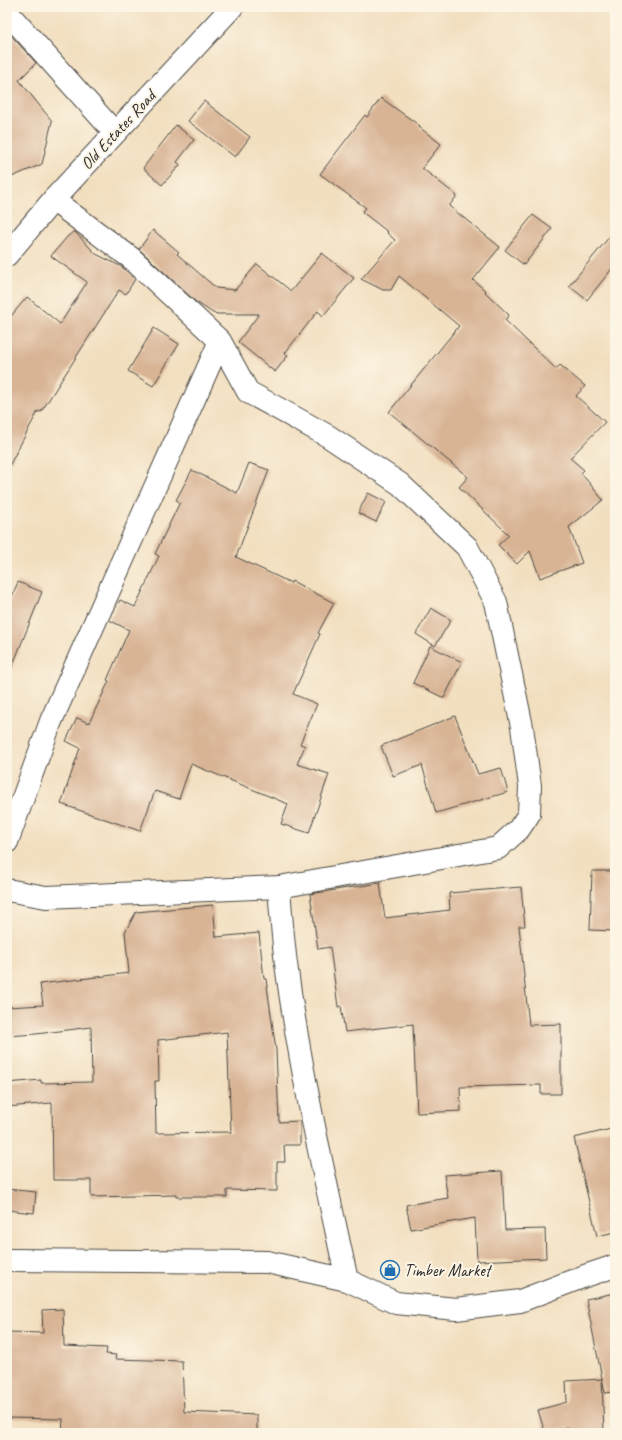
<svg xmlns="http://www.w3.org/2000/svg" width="622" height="1440" viewBox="0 0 622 1440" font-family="Caveat,sans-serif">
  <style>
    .building { fill: #d8b394; fill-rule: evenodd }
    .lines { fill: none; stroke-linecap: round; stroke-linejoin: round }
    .street-casing { stroke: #494641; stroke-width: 24 }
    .street { stroke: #fff; stroke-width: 22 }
    .labels { text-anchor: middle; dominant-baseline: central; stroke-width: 4; stroke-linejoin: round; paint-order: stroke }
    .street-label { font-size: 17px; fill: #2b2b2b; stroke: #fcf5e5 }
    .poi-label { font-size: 17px; fill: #2b2b2b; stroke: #fcf5e5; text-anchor: start }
  </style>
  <rect width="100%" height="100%" fill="#fcf5e5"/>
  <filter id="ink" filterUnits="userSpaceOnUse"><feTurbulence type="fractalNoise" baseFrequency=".025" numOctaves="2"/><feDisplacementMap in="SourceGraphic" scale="8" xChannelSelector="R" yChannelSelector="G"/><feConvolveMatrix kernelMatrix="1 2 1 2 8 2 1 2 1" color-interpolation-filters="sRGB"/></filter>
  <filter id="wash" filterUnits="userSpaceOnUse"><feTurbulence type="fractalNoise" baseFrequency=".012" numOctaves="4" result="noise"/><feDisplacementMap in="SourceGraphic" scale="16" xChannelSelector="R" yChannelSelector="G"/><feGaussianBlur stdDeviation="0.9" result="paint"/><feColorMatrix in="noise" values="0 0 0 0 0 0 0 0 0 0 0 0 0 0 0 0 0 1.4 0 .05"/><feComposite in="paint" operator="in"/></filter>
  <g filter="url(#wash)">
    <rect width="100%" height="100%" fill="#f2dfc0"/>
    <g id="blocks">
      <path class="building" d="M7,31L36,63L19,80L52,121L42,164L7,179Z
        M381,98L420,126L419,127L441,144L422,168L457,196L449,206L500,247L473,280L486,291L485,292L509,315L505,320L556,369L560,365L585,386L576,396L605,422L570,458L584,470L581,473L603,500L569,527L582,563L540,578L530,551L517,564L498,545L509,535L459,487L468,477L389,412L459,326L399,276L391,290H383L361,279L395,240L387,233L388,232L362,212L366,208L320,174L365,115L367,117Z
        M204,101L250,137L235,157L188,121Z
        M176,125L194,140L177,162L180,165L162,185L143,168Z
        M533,215L552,229L524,265L505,250Z
        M153,230L179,252L177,254L216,288L235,290L257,264L291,291L322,253L354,278L323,316L318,311L285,353L288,355L275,372L238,342L259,314H218L213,313L196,302L139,249Z
        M615,230V265L587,300L569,286Z
        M74,231L96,254L122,267L135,279L126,294L119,290L41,412L38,411L7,470V321L27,297L60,324L87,282L51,256L67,237Z
        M154,328L179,344L153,386L128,371Z
        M249,463L269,470L236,557L291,583L292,581L334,603L318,633L320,634L293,694L317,704L300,744L305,746L297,764L329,774L309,833L281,824L288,804L191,764L179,799L155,791L140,831L61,804L80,748L66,741L77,718L89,723L109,681L107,680L129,630L109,620L120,600L135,607L159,556L155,554L180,502L176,500L192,470L237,493Z
        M368,493L386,502L376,522L358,513Z
        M18,582L42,592L8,677L7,608Z
        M431,608L451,620L435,646L416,634Z
        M430,646L462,662L444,698L413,683Z
        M455,716L478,774L501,768L508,792L436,813L422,765L393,776L381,746Z
        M592,871H615V931L590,930Z
        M380,883L385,918L450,910L449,893L521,887L525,926H519L529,1025L561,1024V1094H541V1085L460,1087L461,1111L417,1113L413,1024L345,1032L341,1006L338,1007L330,947L318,949L310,894Z
        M213,905L216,937L259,933L264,979H266L276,1050L279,1122L300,1121V1145H284L285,1162H277V1191L227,1190V1197H176V1195L91,1197V1180H53L52,1103L7,1107V1083L41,1080V1083L92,1082L91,1027L36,1034L7,1036V1007L43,1005L40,984L129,973L125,932L136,912ZM227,1032L231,1132L156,1133L155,1081H159L158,1040Z
        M615,1128V1232L597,1236L574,1138Z
        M502,1171L505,1230L545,1229L546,1258L477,1261L475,1218L411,1229L406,1205L448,1198L444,1175Z
        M7,1189L36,1192L34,1213L7,1210Z
        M615,1293V1392L605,1393L586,1299Z
        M63,1309L64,1346L107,1348L106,1354L116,1355L115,1359L182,1361L184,1412L257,1415V1433H62L63,1419L7,1418V1332L43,1333L42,1310Z
        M602,1379L604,1433H569L568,1427L545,1433L538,1410L567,1402L566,1381Z"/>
    </g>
  </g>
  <g filter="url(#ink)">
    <use href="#blocks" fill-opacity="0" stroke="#494641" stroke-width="1"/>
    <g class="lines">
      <g class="street-casing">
        <path id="street" d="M7,12L115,133
          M7,255L53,200L232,7
          M7,842L51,721L220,341
          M279,887C281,915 283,943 287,971C301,1075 325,1178 347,1280
          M7,890L46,897L279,887L498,848L519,829L529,814L530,786L522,727L496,602L467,547L400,484L328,436L248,392L220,341L131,258L53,200
          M7,1260L267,1262L347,1280L396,1303L456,1309L520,1301L585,1276L615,1266"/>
      </g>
      <use href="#street" class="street"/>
    </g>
  </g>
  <defs>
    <g id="shop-ring" transform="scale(1)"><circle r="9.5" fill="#fcf5e5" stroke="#1f6fb2" stroke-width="1.5"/><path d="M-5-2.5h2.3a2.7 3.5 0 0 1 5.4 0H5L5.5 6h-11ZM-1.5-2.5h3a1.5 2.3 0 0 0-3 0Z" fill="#1f6fb2"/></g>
  </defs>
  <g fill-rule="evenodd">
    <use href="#shop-ring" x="390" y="1270"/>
  </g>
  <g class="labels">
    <g class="street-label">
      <text transform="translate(118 130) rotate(-47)">Old Estates Road</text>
    </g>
    <g class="poi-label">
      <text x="404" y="1270">Timber Market</text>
    </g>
  </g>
  <rect width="622" height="1440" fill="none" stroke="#fcf5e5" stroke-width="24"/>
</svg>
